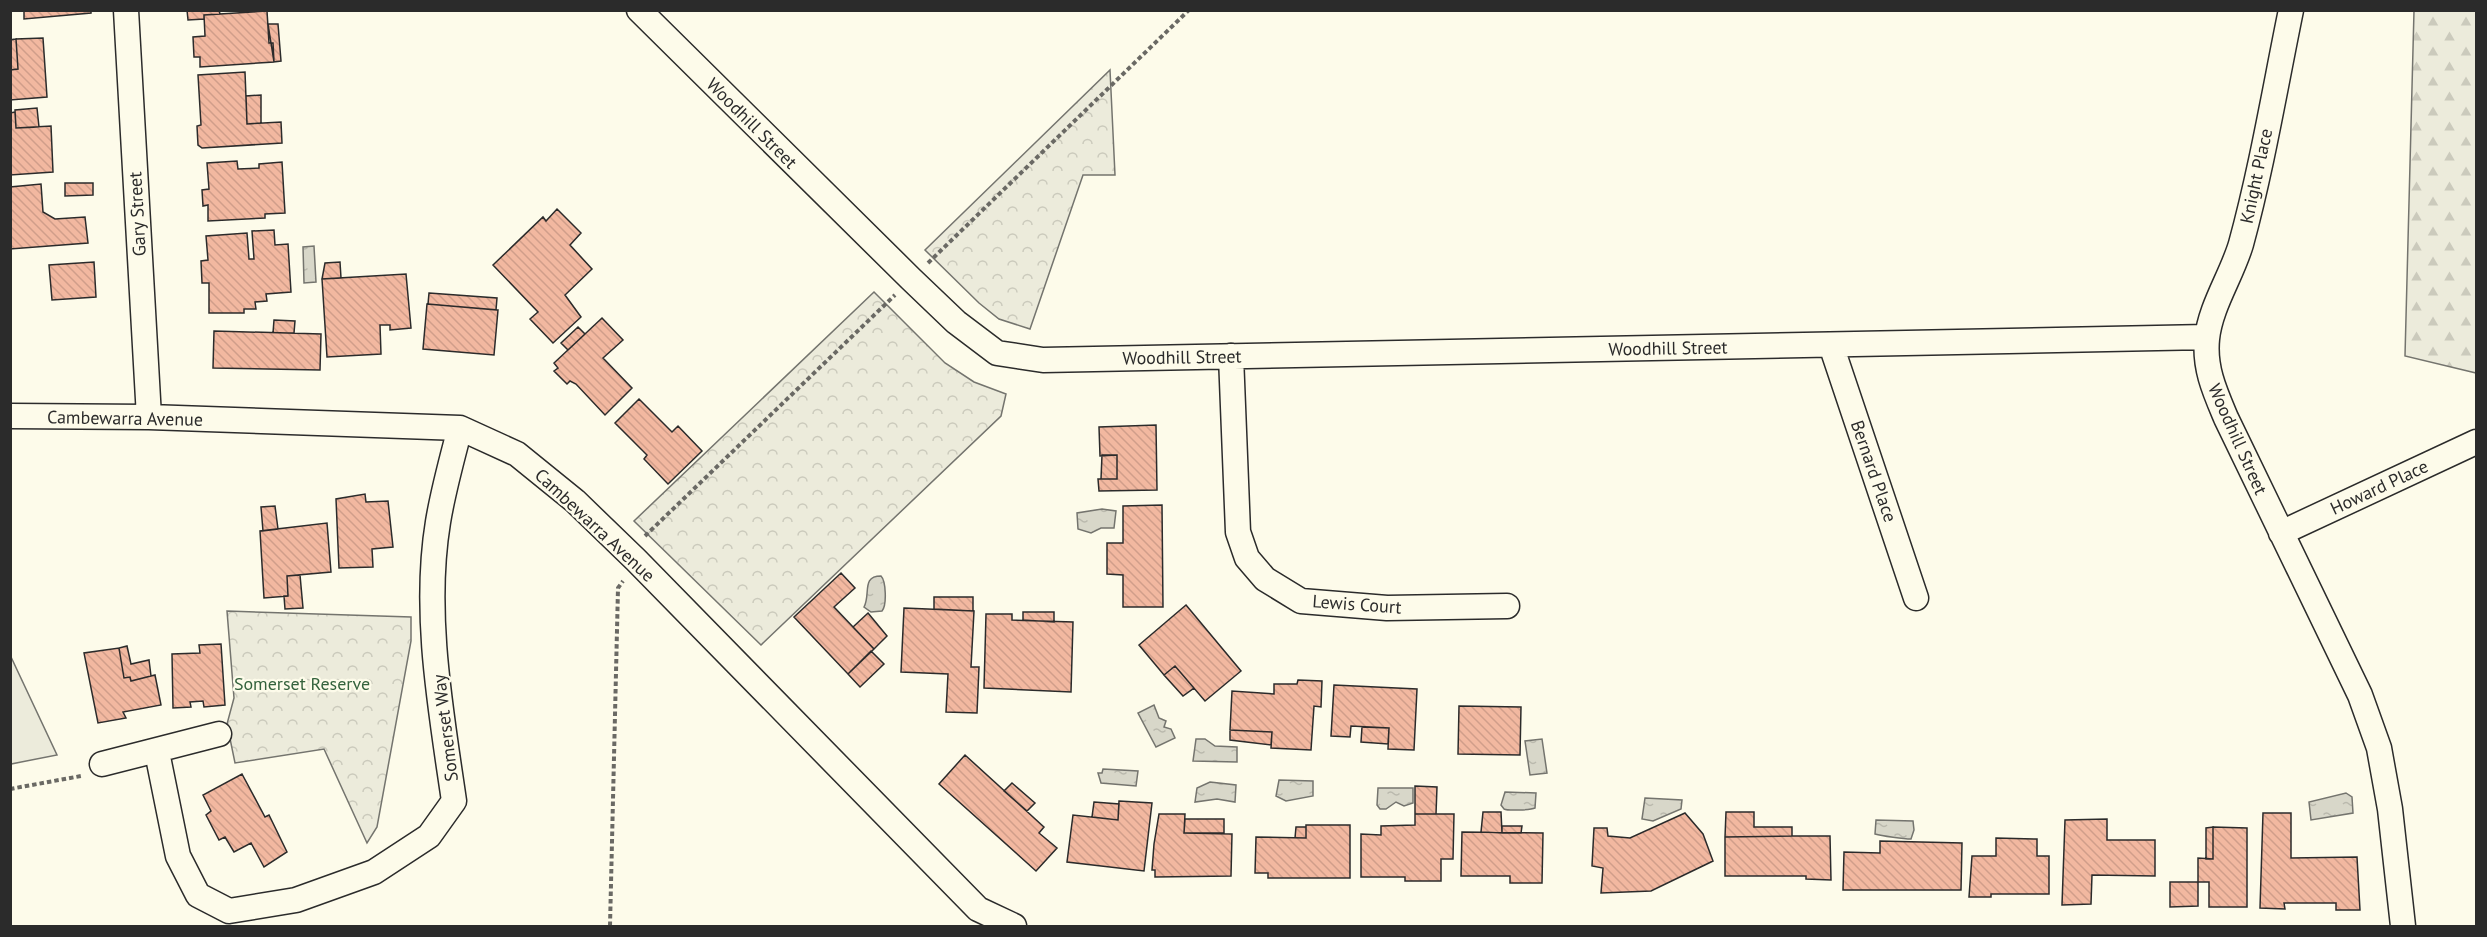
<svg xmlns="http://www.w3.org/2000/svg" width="2487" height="937" viewBox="0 0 2487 937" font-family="'PT Sans',sans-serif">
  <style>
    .forest { fill: url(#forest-firs); stroke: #74746e; stroke-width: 1.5 }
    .park { fill: url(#park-crowns); stroke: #74746e; stroke-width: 1.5 }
    .garden { fill: #ecebdb; stroke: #74746e; stroke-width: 1.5 }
    .water { fill: url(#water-ripples); stroke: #74746e; stroke-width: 1.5 }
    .building { fill: url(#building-back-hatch); stroke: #2b2b2b; stroke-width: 1.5 }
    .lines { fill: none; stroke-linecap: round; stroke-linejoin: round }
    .street-casing { stroke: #2b2b2b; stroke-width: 27 }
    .path { stroke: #6a6964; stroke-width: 4; stroke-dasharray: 4.5 3; stroke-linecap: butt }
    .street { stroke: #fdfbea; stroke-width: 24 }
    .labels { text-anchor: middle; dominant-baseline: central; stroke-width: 4.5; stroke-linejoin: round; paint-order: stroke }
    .street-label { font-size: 18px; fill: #2b2b2b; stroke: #fdfbea }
    .park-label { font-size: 18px; fill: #34623c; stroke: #fdfbea }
  </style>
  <defs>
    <pattern id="forest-firs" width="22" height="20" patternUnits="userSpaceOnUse" patternTransform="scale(1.5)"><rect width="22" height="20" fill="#ecebdb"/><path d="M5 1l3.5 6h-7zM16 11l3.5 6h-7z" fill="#cbcabc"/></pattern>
    <pattern id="park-crowns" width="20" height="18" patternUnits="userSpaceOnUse" patternTransform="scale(1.5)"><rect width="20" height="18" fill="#ecebdb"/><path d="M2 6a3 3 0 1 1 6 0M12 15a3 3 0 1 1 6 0" fill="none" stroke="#cbcabc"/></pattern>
    <pattern id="water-ripples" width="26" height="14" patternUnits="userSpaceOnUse" patternTransform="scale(1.5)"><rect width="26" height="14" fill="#d8d7c9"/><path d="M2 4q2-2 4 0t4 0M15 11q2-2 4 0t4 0" fill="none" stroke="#bab9ad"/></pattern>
    <pattern id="building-back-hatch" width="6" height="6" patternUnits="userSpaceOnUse" patternTransform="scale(1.5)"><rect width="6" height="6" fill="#f2b8a0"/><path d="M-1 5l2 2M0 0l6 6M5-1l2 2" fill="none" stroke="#d09e8a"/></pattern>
  </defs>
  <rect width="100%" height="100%" fill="#fdfbea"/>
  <path class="forest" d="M2414,11H2476V373L2405,356Z"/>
  <path class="park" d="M1110,70L1115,175H1083L1030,329L999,319L979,303L925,250Z
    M874,292L945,363L974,382L1006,394L1001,416L761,645L634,521Z
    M227,611L411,617V641L377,827L367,843L324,749L235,763L227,724L234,698Z"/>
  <path class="garden" d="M10,657H11L57,755L11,764Z"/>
  <path class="water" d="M314,246L316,282L304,283L303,247Z
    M1102,509L1116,511L1114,528H1101L1091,533L1078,529L1077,513Z
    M881,576C886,581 887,605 882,611L871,612L864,607C871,594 861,576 881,576Z
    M1154,705L1159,718L1166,721L1164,727L1171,729L1175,738L1156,747L1138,713Z
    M1196,739H1205L1215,746L1237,747V762L1193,761Z
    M1542,739L1547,773L1530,775L1525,741Z
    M1103,769L1138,771L1136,786L1101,783L1098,773H1102Z
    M1279,780L1313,781V796L1286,801L1276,796Z
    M1210,782L1236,785L1235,802L1217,799L1195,802L1197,788Z
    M1378,788H1413V803L1404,806L1396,802L1386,809H1380L1377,805Z
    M1505,792L1536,793L1535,808C1531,810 1508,811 1504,809L1501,805Z
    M2346,793L2352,797L2353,813L2311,820L2309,802Z
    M1645,798L1682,800L1681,809L1653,821L1642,819Z
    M1876,820L1913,821L1914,830L1911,839C1904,839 1882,836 1875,834Z"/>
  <path class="building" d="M24,10H91V13L24,19Z
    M187,10H219L220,14L204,15V19L188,20Z
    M267,11L269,43H273L274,62L200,67V57H194L193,37L205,36L204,15Z
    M268,24H278L281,61L274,62Z
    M43,38L47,97L10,100V70L18,69L16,39Z
    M16,39L18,69L10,70V40Z
    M245,72L247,124L281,122L282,143L202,148L198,145L197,126L201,125L198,75Z
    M261,95V123L247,124L246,96Z
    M37,108L39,127L16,128L15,110Z
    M15,112L16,128L51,126L53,172L10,175V113Z
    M237,161L238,169L259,168V164L282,162L285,213L265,214V218L208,221V205L203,206L202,190L209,189L207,163Z
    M65,183H93V195L65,196Z
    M41,184L43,212L55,219L85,217L88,243L10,249V187Z
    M557,209L581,233L570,245L592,269L565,295L581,317L553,343L530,319L538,312L493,265L543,217L546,221Z
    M274,230L275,245L288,244L291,292L266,294L267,301L255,302L256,309H244V313H209V283H202L201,261L208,260L206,236L247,233L249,259H254L252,231Z
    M94,262L96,297L52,300L49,265Z
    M340,262L341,278L322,279L325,263Z
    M406,274L411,328L390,330V325H380L381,354L327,357L322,279Z
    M429,293L497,298L496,310L428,304Z
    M427,304L498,310L494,355L423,349Z
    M602,318L623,340L603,358L632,388L605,415L576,384L570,381L567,384L554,371L558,368L554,363Z
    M274,320L295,321L294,333H273Z
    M578,327L585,334L568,350L561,343Z
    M214,331L321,334L320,370L213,368Z
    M639,399L672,432L678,426L702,451L668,484L644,459L647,455L615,423Z
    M1156,425L1157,490L1099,491L1098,479H1117V455L1100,456L1099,427Z
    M1102,455H1117V479H1101Z
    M365,494L366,502L388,501L393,547L372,549L373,567L339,568L336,499Z
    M1162,505L1163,607H1123V575L1107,574V543H1123V506Z
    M275,506L278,529L263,531L261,507Z
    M327,523L331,572L287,576L288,596L264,598L260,531Z
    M841,573L855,588L834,607L874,649L848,674L794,617Z
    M300,575L303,608L285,609L284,596H288L287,576Z
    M934,597H973V611L934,609Z
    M1186,605L1241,671L1205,701L1175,666L1164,675L1139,645Z
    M904,608L974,611L971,667H979L977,713L946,712L948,674L901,672Z
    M1023,612H1054V622L1023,620Z
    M868,613L887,636L874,649L853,627Z
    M986,614H1012V620L1073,622L1071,692L984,688Z
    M221,644L225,705L204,707L203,701L190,702L191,707L173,708L172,654L200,653L199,645Z
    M127,646L131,664L149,660L151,676L131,681L130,677L124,678L119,648Z
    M119,648L124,678L130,677L131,681L155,675L161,705L123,712L126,718L98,723L84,653Z
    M871,651L884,664L860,687L848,674Z
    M1175,666L1194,688L1183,696L1164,675Z
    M1298,680L1322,681L1321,707L1314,706L1311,750L1271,748L1272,732L1230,730L1232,691L1274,694V684H1297Z
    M1334,685L1417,689L1414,750L1388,749L1389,728L1351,726L1350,737L1331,736Z
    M1459,706L1521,707L1520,755L1458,754Z
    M1362,727L1389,728L1388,744L1361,742Z
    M1230,730L1272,732L1271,745L1230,740Z
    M965,755L1044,827L1039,833L1057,848L1036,871L939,784Z
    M242,774L265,817L269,815L287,852L264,867L251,843L234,852L225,837L219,840L206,815L211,811L203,795Z
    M1012,783L1035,803L1027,811L1004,791Z
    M1415,786L1437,787L1436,814H1415Z
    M1119,801L1152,803L1144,871L1067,862L1073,815L1118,820Z
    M1094,802L1119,804L1118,820L1092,817Z
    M1483,812H1501L1502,833L1481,832Z
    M1726,812H1754V827H1792V836L1725,837Z
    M1685,813L1703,834L1713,861L1651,891L1601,893L1603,868L1592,866L1594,828H1607L1608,836L1630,838Z
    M2263,813H2291V858L2357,857L2360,910H2336V903H2284L2285,909L2260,908Z
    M1159,814H1185L1184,833L1232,834L1231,876L1155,877V870H1152L1154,844Z
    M1415,814H1454L1453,859H1441V881H1405V877H1361V834L1381,835V826L1415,825Z
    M1185,819H1224V833H1184Z
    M2107,819V840H2155V876L2092,875L2091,904L2062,905L2065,820Z
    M1306,825H1350V878H1268V873H1255L1256,837L1306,838Z
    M1502,826H1522L1521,833H1502Z
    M1296,827H1306V838H1295Z
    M2213,827V859H2206V828Z
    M2213,827L2247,828V907H2209V882H2198V858L2213,859Z
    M1462,832L1543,833L1542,883H1510V876H1461Z
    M1792,836H1830L1831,880L1806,879V876H1725V837Z
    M1996,838L2037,839V856H2049V894H1991V897H1969L1972,856H1996Z
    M1880,841L1962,843L1961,890H1843L1844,852L1880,853Z
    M2170,882H2198V906L2170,907Z"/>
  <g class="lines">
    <g class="street-casing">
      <path id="street" d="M126,10L149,417
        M639,10L911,279L956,322L997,353L1043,360L2207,337
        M2291,10C2275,88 2262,167 2241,244C2232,275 2210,307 2207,339C2204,368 2215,392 2226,418L2360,695L2379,748L2390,809L2403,926
        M1831,345L1916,598
        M1231,356L1238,532L1247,558L1265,579L1301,601L1387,608L1507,606
        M10,416L149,417L460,428L517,454L575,501L636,560L978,909L1014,926
        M2281,533L2476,442
        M157,752L178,856L198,895L229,911L296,900L374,872L429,836L454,801C441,711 423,613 438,522C443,491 452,459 460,428
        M102,764L219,734"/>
    </g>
    <path class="path" d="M928,263L1189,10
      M645,536L895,295
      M10,789L81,776
      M610,926L618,588L623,581"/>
    <use href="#street" class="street"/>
  </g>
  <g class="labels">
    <g class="street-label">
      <text transform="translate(752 123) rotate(45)">Woodhill Street</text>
      <text transform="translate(2256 176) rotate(-78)">Knight Place</text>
      <text transform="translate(137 214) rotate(-93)">Gary Street</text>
      <text transform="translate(1668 348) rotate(-1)">Woodhill Street</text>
      <text transform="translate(1182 357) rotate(-1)">Woodhill Street</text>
      <text transform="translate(125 418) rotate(1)">Cambewarra Avenue</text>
      <text transform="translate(2238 439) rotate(66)">Woodhill Street</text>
      <text transform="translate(1874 471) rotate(71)">Bernard Place</text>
      <text transform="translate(2379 487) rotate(-25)">Howard Place</text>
      <text transform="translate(595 525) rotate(43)">Cambewarra Avenue</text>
      <text transform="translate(1357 604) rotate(4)">Lewis Court</text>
      <text transform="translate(445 728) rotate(-97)">Somerset Way</text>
    </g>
    <g class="park-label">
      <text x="302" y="683">Somerset Reserve</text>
    </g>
  </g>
  <rect width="2487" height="937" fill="none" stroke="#2b2b2b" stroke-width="24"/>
</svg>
